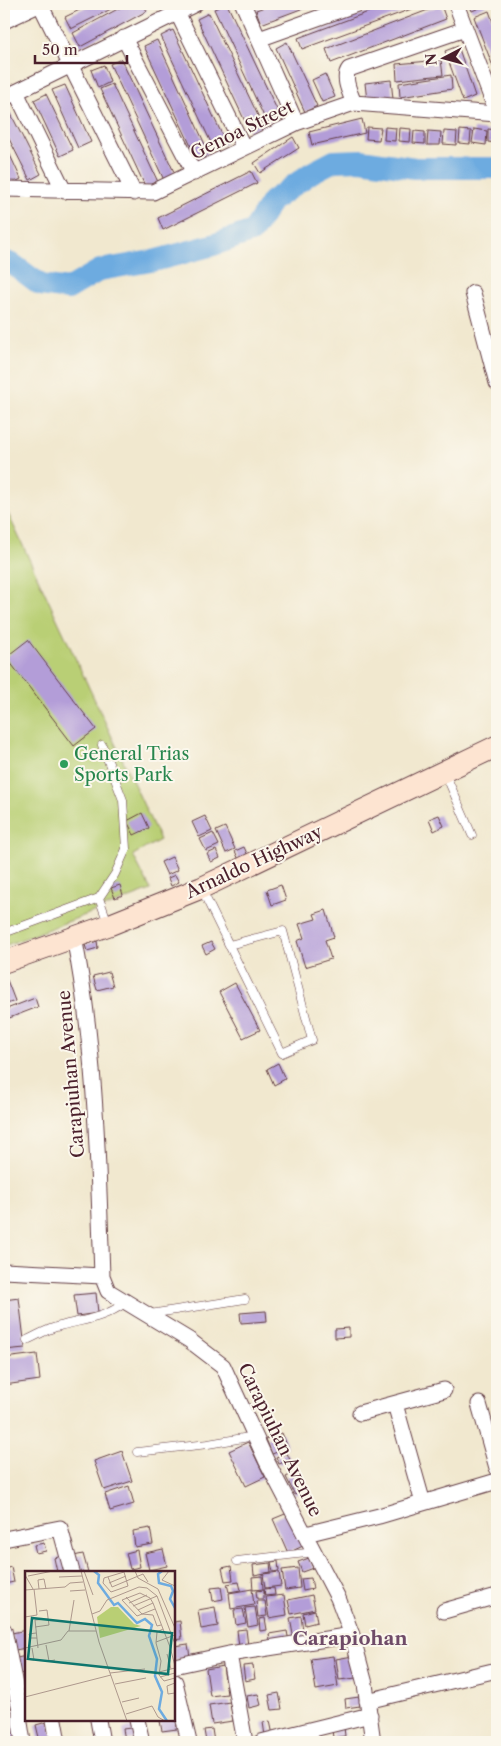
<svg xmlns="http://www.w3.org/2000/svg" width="501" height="1746" viewBox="0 0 501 1746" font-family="'Libre Caslon Text',serif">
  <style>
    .green { fill: #b9cf74; stroke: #827750 }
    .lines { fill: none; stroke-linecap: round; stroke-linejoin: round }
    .river { stroke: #6dabe0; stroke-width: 22 }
    .building { fill: #b39dd8 }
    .service-casing { stroke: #633d44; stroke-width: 9 }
    .minor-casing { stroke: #633d44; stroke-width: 17 }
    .tertiary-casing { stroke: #633d44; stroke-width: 21 }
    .secondary-casing { stroke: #633d44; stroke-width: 23 }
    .service { stroke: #fff; stroke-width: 8 }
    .minor { stroke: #fff; stroke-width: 15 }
    .tertiary { stroke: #fff; stroke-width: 19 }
    .secondary { stroke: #fde4d1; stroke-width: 21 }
    .leisure-dot { fill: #2e9e5b; stroke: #fbf7ec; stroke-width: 2 }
    .labels { text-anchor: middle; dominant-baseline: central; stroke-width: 4; stroke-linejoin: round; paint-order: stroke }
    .street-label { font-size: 18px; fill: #4a1f2b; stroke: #fbf7ec }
    .leisure-label { font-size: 18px; fill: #27864d; stroke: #fbf7ec; text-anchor: start }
    .neighbourhood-label { font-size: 19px; font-weight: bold; fill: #6f4b68; stroke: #fbf7ec }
    .inset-river { fill: none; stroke: #6dabe0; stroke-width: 2.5 }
    .inset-road { fill: none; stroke: #ae988d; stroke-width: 1 }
    .view { fill: #0f766e; fill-opacity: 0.15; stroke: #0f766e; stroke-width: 2.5 }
    .inset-edge { fill: none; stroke: #4a1f2b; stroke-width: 2.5 }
  </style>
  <rect width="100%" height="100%" fill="#fbf7ec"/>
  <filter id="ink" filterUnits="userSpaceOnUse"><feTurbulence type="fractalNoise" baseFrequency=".02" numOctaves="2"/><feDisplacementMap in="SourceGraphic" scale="10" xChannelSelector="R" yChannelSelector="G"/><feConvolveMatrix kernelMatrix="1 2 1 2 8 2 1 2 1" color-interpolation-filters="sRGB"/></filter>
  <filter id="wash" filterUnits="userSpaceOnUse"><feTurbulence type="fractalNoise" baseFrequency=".0096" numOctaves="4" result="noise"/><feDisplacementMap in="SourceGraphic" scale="20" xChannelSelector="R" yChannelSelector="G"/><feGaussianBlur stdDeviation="1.12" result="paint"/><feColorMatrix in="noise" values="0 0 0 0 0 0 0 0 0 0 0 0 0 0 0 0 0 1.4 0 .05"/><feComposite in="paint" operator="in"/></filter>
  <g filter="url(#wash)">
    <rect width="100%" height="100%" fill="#f1e8cf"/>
    <path class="green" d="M4,505L160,840L133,855L151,890L4,946Z"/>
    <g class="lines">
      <path class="river" d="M4,261L14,265L41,285L68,289L100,270L157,260L213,245L253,231L272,201L311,173L334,161L361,160L415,168H497"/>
    </g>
    <g id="blocks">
      <path class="building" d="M92,4H121L71,29L65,17Z
        M127,4H143L147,11L80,47L73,33Z
        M227,4L280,116L267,123L214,9Z
        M273,4H314L261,24L256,10Z
        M390,4H425L302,49L298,38Z
        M469,4H489L472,11Z
        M441,5L446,19L331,63L326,49Z
        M489,11L497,33V77L474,17Z
        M209,13L263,126L250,132L197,19Z
        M173,30L226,143L214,149L161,36Z
        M157,40L209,153L197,159L144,46Z
        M287,42L317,106L305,112L276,48Z
        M458,46L475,96L463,101L445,51Z
        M121,59L175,174L164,180L110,64Z
        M441,60L443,75L397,80L396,64Z
        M104,65L110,82L98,88L91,70Z
        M325,74L335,97L322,102L312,80Z
        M451,75L452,89L400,97L399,83Z
        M391,80L393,99L367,101L365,83Z
        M112,84L158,182L146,188L100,89Z
        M65,85L91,142L78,148L52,90Z
        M46,94L73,150L60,156L34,100Z
        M10,112L41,174L30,180L4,129V115Z
        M362,119L365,133L312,145L309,132Z
        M367,127L381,128L379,140L366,139Z
        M385,127L396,128L395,141L384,140Z
        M400,128L411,129L410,142L399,141Z
        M474,129L487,131L486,145L472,143Z
        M488,129L497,130V143L488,142Z
        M460,130L471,131L470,144L459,143Z
        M414,131L425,132V144L413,143Z
        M428,131L441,132L440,145H427Z
        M444,131L457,132L456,145L443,144Z
        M293,137L299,148L260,173L254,163Z
        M4,142L21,179L7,186L4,179Z
        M251,171L257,183L163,230L158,218Z
        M28,640L96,729L74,746L6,657Z
        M142,813L149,828L134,835L127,821Z
        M439,815L444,826L434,831L429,819Z
        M205,816L212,831L199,837L192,822Z
        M225,827L235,849L226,853L216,831Z
        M213,833L219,845L206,851L200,839Z
        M244,847L248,856L239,860L235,851Z
        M216,850L220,858L211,862L207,854Z
        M172,857L178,870L167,875L161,862Z
        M175,875L179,882L171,886L168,878Z
        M120,885L123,895L115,898L111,888Z
        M281,885L286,900L272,905L267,890Z
        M326,910L334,937L325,940L331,959L305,967L297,941L304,938L299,924L316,919L314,914Z
        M97,941L98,948L87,951L85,945Z
        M211,942L215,949L206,954L202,946Z
        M109,972L113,986L97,990L93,976Z
        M7,980L15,1001L4,1005V981Z
        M235,983L260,1030L243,1038L219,992Z
        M35,998L38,1007L4,1020V1010Z
        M278,1063L285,1079L274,1085L267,1069Z
        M96,1293L98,1313L77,1316L74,1295Z
        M19,1298L25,1348L4,1350V1300Z
        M266,1311L267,1321L241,1323L240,1313Z
        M349,1328V1337L335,1338V1329Z
        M37,1354L40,1380L4,1385V1358Z
        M282,1433L288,1448L272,1454L266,1439Z
        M248,1442L265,1477L246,1486L229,1451Z
        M122,1451L132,1481L104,1490L94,1461Z
        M287,1453L290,1460L279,1464L276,1457Z
        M294,1473L303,1491L295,1495L286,1477Z
        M129,1486L134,1504L110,1511L105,1494Z
        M290,1512L305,1545L288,1553L273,1519Z
        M150,1528L153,1544L135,1547L133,1531Z
        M44,1543L46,1551L36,1553L34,1545Z
        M163,1549L167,1566L149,1570L145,1553Z
        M137,1550L140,1567L130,1569L126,1553Z
        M83,1554L88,1572H73L69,1557Z
        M63,1556L67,1572H57L54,1558Z
        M309,1558L313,1568L302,1572L298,1562Z
        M278,1561L279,1571L273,1572L271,1562Z
        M270,1563L271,1572L254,1575L253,1565Z
        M231,1566L233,1580L225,1581L222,1568Z
        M11,1567L14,1582L4,1584V1569Z
        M298,1568L300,1588L285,1590L282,1570Z
        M279,1572L281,1586L265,1588L263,1574Z
        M262,1576L263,1589L253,1590L252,1577Z
        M311,1578L313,1589L303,1591L301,1579Z
        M239,1582L241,1590L229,1592L227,1584Z
        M221,1587L223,1599L213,1601L211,1588Z
        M274,1588L275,1595L265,1596L264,1589Z
        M252,1589L254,1605L231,1609L229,1593Z
        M264,1590V1599H257L256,1591Z
        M284,1595L287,1615L269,1618L266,1597Z
        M312,1595L315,1609L291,1614L288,1600Z
        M256,1601H265L267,1616L258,1617Z
        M215,1607L218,1626L201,1629L198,1610Z
        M255,1607L258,1625L248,1627L245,1608Z
        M243,1609L246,1623L236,1625L234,1610Z
        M315,1610L317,1622L305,1625L303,1613Z
        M301,1616L304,1638L294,1640L290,1618Z
        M265,1618L267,1630L260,1631L259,1619Z
        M180,1621L182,1639L174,1640V1622Z
        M246,1629L248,1646L239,1647L237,1630Z
        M26,1630V1648L15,1650L12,1633Z
        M287,1631L289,1642L271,1645L269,1634Z
        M188,1644L190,1657L174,1660V1646Z
        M26,1656V1672L20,1674L17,1658Z
        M333,1656L338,1686L316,1690L311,1659Z
        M353,1656L356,1678L339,1680L336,1659Z
        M253,1665L255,1679L245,1681L243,1666Z
        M223,1666L227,1694L210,1696L206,1669Z
        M279,1693L282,1709L272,1710L269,1695Z
        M258,1694L261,1705L249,1708L247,1696Z
        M359,1697L360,1706L346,1708L345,1699Z
        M230,1702L233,1721L212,1724L209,1705Z
        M10,1703L14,1720L4,1722V1704Z
        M176,1718L177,1729L162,1731L160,1721Z
        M13,1721L17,1737L4,1740V1723Z
        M50,1721L53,1742H40L36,1725Z
        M270,1721L273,1735L265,1736L263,1722Z
        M138,1727L140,1738L125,1740L123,1729Z
        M344,1727L345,1736L333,1738L332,1729Z
        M212,1729L214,1742H206L204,1730Z"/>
    </g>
  </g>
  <g filter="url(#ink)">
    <use href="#blocks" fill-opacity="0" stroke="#633d44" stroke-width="1"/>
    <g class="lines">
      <g class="service-casing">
        <path id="service" d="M445,773L472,835
          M202,890L282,1053L312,1040L283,931L229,945
          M99,898L115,874L126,849L123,800L102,745
          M4,933L99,898L108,923
          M150,1314L245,1299
          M27,1340C38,1335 49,1328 60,1326C86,1319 102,1319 125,1303
          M137,1452L208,1444L255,1436
          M237,1561L315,1552"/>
      </g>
      <g class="minor-casing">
        <path id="minor" d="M40,4L134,193
          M243,4L296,123
          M456,4L497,113
          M177,12L244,148
          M124,38L194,173
          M259,39L357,4
          M16,92L64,191
          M4,98L195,4
          M354,103C350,93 342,78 349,69L465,29
          M4,189L153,192L296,123L354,103L497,114
          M473,293L497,383
          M74,937C96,1049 98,1162 102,1276L108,1291L189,1340L223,1366L266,1460L338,1598L352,1635L365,1684L373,1742
          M4,1271L102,1276
          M395,1404L423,1503
          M479,1404L497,1468
          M360,1413L444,1390
          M306,1534L379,1516L497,1481
          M4,1539L60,1528L72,1572
          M444,1611L497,1596
          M4,1630L20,1710L26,1709
          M229,1654L245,1742
          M174,1666L229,1654L352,1635
          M175,1682L189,1742
          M367,1701L497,1670
          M20,1710V1723L23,1742
          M54,1720L58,1742
          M98,1720L102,1742
          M137,1720L142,1742
          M261,1742L370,1715"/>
      </g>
      <g class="tertiary-casing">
        <path id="tertiary" d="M4,19L36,4"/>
      </g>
      <g class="secondary-casing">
        <path id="secondary" d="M4,962L109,925L201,888L497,746"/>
      </g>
      <use href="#service" class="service"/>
      <use href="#minor" class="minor"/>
      <use href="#tertiary" class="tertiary"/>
      <use href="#secondary" class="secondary"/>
    </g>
  </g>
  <circle class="leisure-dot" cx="64" cy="764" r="5"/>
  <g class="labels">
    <g class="street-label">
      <text transform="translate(242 130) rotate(-26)">Genoa Street</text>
      <text transform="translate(254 862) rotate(-25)">Arnaldo Highway</text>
      <text transform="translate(71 1074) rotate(-95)">Carapiuhan Avenue</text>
      <text transform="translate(280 1440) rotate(64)">Carapiuhan Avenue</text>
    </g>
    <g class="leisure-label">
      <text x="74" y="754">General Trias<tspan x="74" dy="21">Sports Park</tspan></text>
    </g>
    <g class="neighbourhood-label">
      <text x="350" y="1638">Carapiohan</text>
    </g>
  </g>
  <g transform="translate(25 1571)">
    <rect width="150" height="150" fill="#f1e8cf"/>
    <path d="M86,36H93L109,53L116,55L75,67L72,46Z" fill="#b9cf74"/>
    <path class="inset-river" d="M69,0L74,4L73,12L89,34L93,32L112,52L120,48L127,54L124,65L132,88L130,105L137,121L134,138L142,150M137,0L133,3L134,12L146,15L148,20L145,28L150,37"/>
    <path class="inset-road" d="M56,0L74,71L102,150M59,0L68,24M110,0L113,7L133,18L150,57M144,0L137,9L150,15M99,1L103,15L86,21L78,12L79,7ZM0,4L8,18M3,5L28,0M34,6L57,5M83,6L87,16L118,3L123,11M84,12L101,5M14,18L13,9L19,8L21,18M0,19L40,16L45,12L58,11M45,20L60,19M101,26L117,43L128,44L132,55L136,54M104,32L122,24M108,35L132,25M130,38L112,45L97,29L115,22L125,27L128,32L140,63L145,76L150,95M113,39L128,32M67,43L75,40L82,29L114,16L122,17L132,25L150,73M0,46L12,44L9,18M10,56L24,54L22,39L14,40M138,58L132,61L131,72L136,90L134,104L139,110L150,107M44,60L49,29M11,62L4,63L5,67H12M131,71L150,64M21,74L24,90L30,89M0,77L36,69L43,60H71M13,77L10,49L23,48M142,83L146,98M0,88L9,89L7,77M134,101L150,97M85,102L120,98M135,106L150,102M150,112L142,115L143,123L150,122M90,113L121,107M0,126L86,104M97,131L114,127M101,143L127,135L133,146L140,150"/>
    <path class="view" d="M7,47L147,62L143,103L3,88Z"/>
    <rect width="150" height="150" class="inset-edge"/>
  </g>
  <rect width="501" height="1746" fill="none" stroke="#fbf7ec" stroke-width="20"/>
  <g transform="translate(444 58) rotate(264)" stroke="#fbf7ec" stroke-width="4" paint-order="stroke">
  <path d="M0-4L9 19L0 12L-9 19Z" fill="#4a1f2b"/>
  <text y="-8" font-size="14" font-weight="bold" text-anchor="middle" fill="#4a1f2b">N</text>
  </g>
  <path d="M35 55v8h92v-8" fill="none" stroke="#4a1f2b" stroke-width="2.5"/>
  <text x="42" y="55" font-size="15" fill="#4a1f2b" stroke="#fbf7ec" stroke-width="4" paint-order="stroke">50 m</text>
</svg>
